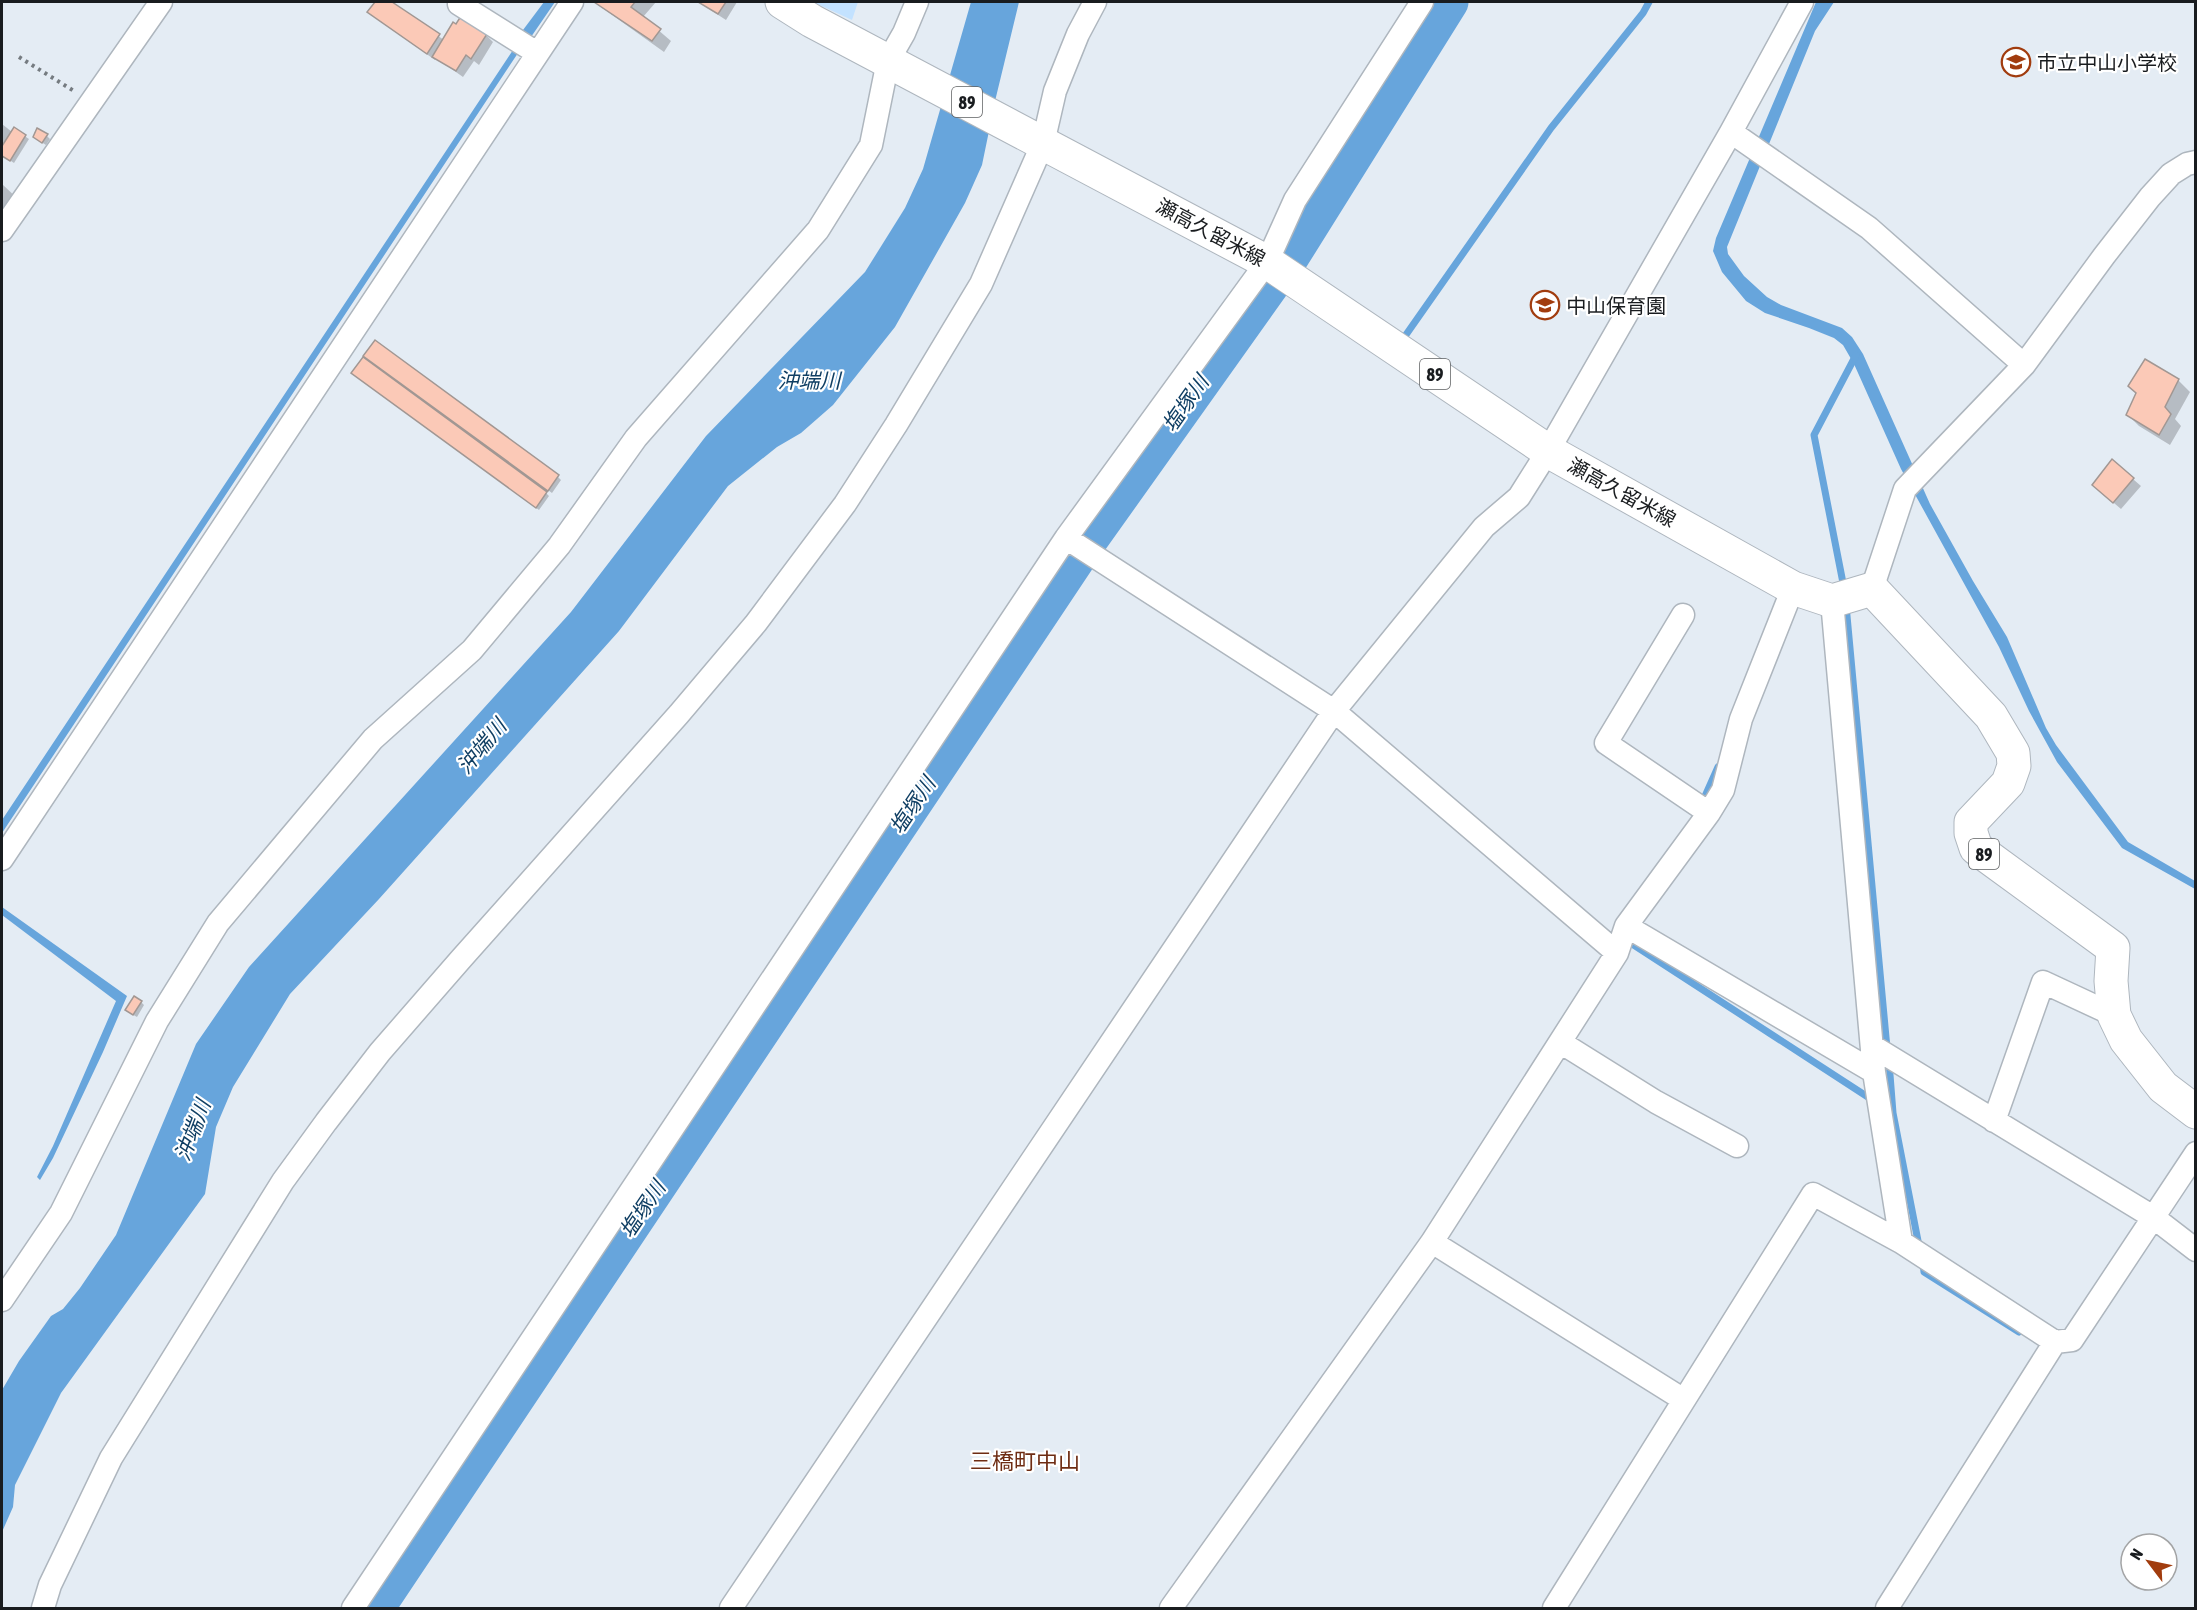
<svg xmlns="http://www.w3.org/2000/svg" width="2197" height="1610" font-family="'Asap Condensed','Noto Sans JP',sans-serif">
<rect width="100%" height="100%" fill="#e4ecf4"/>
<path fill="#c3e2ff" d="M813,2H858L852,20Z"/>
<path fill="#67a5dc" d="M544,2H555L531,37L523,30Z
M971,2H1019L996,97L982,165L965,203L895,327L833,405L801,433L777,447L728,486L619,631L379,899L290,994L233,1087L216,1127L205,1194L61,1393L15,1485L13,1507L2,1532V1390L19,1361L51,1316L63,1309L80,1288L116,1235L196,1044L249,967L571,612L706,436L865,272L905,208L923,169Z
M1816,2H1834L1815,31L1727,247L1728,254L1744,276L1767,297L1781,305L1842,328L1852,337L1863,354L1930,504L1973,581L2007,637L2046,728L2056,745L2128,842L2195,881V889L2122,848L2057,762L2029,711L1999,647L1901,469L1854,364L1843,345L1834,338L1809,328L1765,313L1746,301L1722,272L1713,251L1716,238Z
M513,50L518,53L2,833V820Z
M2,907L127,996L103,1052L53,1158L40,1180L37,1177L53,1146L116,1001L2,915Z"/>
<path fill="#0003" d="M377,2H389L444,40L486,35L493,42L479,65L474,61L463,77L436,58L435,60L377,19L369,12Z
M594,2H656L643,17L671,41L664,52Z
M698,2H737L726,20Z
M2,124L12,132L14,129L29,139L14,163L2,155Z
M47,136L50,139L46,145L38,140Z
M2,184L19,200L2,226Z
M375,342L558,477L561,480L552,493L369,359Z
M363,359L546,493L549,496L539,510L356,376Z
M2146,361L2178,380L2190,392L2175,419L2181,426L2170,445L2139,426L2127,414L2138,394Z
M2112,461L2141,486L2121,509L2101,492Z
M141,1002L144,1005L137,1017L130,1013Z"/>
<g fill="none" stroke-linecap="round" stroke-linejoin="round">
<path stroke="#67a5dc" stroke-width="7" d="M1405,341L1403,339L1551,128L1643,13L1649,2
M1844,588L1814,435L1856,355
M1846,605L1887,1048
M1702,803L1718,767
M1626,940L1874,1101
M1889,1062L1893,1113L1919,1246
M1923,1263L1924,1272L2019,1332"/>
<path stroke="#67a5dc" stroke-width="39" d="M375,1608L1089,539L1289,258L1449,2"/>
</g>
<path fill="#fbc9b7" stroke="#a19793" stroke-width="1.5" d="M375,2H392L440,34L427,54L367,12Z
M594,2H635L631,7L661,29L652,41Z
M698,2H726L718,14Z
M461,16L487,34L471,59L466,55L456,71L432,57L453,22L456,24Z
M14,127L26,135L10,161L2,156V146Z
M37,128L48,134L42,143L33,137Z
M375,340L559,475L548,491L363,356Z
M363,357L547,492L536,508L351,373Z
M2145,359L2179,379L2165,407L2171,414L2159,435L2126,415L2136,393L2128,386Z
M2112,459L2134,478L2113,503L2092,485Z
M134,996L142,1001L133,1015L125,1010Z"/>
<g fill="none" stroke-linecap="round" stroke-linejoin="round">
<g stroke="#aeb6be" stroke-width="25">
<path id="street" d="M459,4L537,53
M1731,132L1869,228L2024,365
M2,230L161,2
M1066,538L1267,262L1295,200L1422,2
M1872,589L1905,489L2024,365L2104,256L2150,197L2171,174L2187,164L2196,162
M1832,601L1874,1072L1901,1242
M1683,615L1606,743L1709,813
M2,859L572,2
M1626,926L1874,1072
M1560,1042L1656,1102L1737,1146
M1872,1046L2153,1217L2196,1250
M1994,1121L2043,982L2114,1015
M1432,1242L1684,1400
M2,1300L61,1213L157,1021L218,923L373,739L472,650L559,546L636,438L818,230L871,145L888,61L904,33L917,2
M43,1608L50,1585L111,1458L283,1181L326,1122L380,1052L461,959L679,714L756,623L845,504L896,425L981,284L1043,143L1055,91L1078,34L1095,2
M353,1608L1066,538L1334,711L1617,953
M731,1608L1334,711L1484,527L1519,497L1548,451L1731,132L1802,2
M1171,1608L1432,1242L1617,953L1626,926L1709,813L1723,790L1741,719L1793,588
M1554,1608L1813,1194L1901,1242L2055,1342L2072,1340L2196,1153
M1887,1608L2055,1342"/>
</g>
<g stroke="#aeb6be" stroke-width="35">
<path id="primary" d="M782,2L812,21L1267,262L1548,451L1793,588L1832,601L1872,589L1991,716L2013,753L2014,766L2008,783L1971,822V833L1976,848L2113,948L2111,981L2114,1015L2126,1040L2163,1087L2196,1112"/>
</g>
<path stroke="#757b80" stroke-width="4" stroke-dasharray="3 4.5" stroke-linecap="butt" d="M19,57L74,91"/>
<use href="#street" stroke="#fff" stroke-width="22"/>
<use href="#primary" stroke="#fff" stroke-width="33"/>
</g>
<defs>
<g id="school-ring" transform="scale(1.5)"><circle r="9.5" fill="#fff" stroke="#a13c0e" stroke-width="1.5"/><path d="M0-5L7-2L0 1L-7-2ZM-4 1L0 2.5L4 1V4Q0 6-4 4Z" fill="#a13c0e"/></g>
</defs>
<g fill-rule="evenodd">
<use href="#school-ring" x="2016" y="62"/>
<use href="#school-ring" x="1545" y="305"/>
</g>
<g text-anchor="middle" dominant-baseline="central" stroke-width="4.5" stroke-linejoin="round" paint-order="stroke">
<g fill="#fff" stroke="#5e6062" stroke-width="1.5">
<rect x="952" y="87" width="30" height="30" rx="4.5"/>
<rect x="1420" y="359" width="30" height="30" rx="4.5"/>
<rect x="1969" y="839" width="30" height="30" rx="4.5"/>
</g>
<g font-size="18" font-weight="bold" fill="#191c1f">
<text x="967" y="102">89</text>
<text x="1435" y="374">89</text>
<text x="1984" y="854">89</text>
</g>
<g font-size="20" fill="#191c1f" stroke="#fff" text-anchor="start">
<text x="2037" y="62">市立中山小学校</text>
<text x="1566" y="305">中山保育園</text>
</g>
<g font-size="20" fill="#191c1f" stroke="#fff">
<text transform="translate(1211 232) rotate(28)">瀬高久留米線</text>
<text transform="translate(1622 492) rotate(29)">瀬高久留米線</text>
</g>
<g font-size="21" font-style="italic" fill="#0f3e63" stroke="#fff">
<text x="809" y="380">沖端川</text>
<text transform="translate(1185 403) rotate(-55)">塩塚川</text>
<text transform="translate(481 746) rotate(-50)">沖端川</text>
<text transform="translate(912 805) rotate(-56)">塩塚川</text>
<text transform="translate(192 1130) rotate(-69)">沖端川</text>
<text transform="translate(642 1209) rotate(-56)">塩塚川</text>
</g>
<g font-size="22" fill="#6e2c13" stroke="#fff">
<text x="1025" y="1461">三橋町中山</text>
</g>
</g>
<rect width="2197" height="1610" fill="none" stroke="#191c1f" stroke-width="6"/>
<g transform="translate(2149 1562) rotate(302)"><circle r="28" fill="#ffffff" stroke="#a3a4a5" stroke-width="1.5"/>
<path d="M0-4.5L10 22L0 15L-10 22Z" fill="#a13c0e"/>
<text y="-9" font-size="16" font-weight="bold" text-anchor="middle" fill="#191c1f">N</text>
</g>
</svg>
